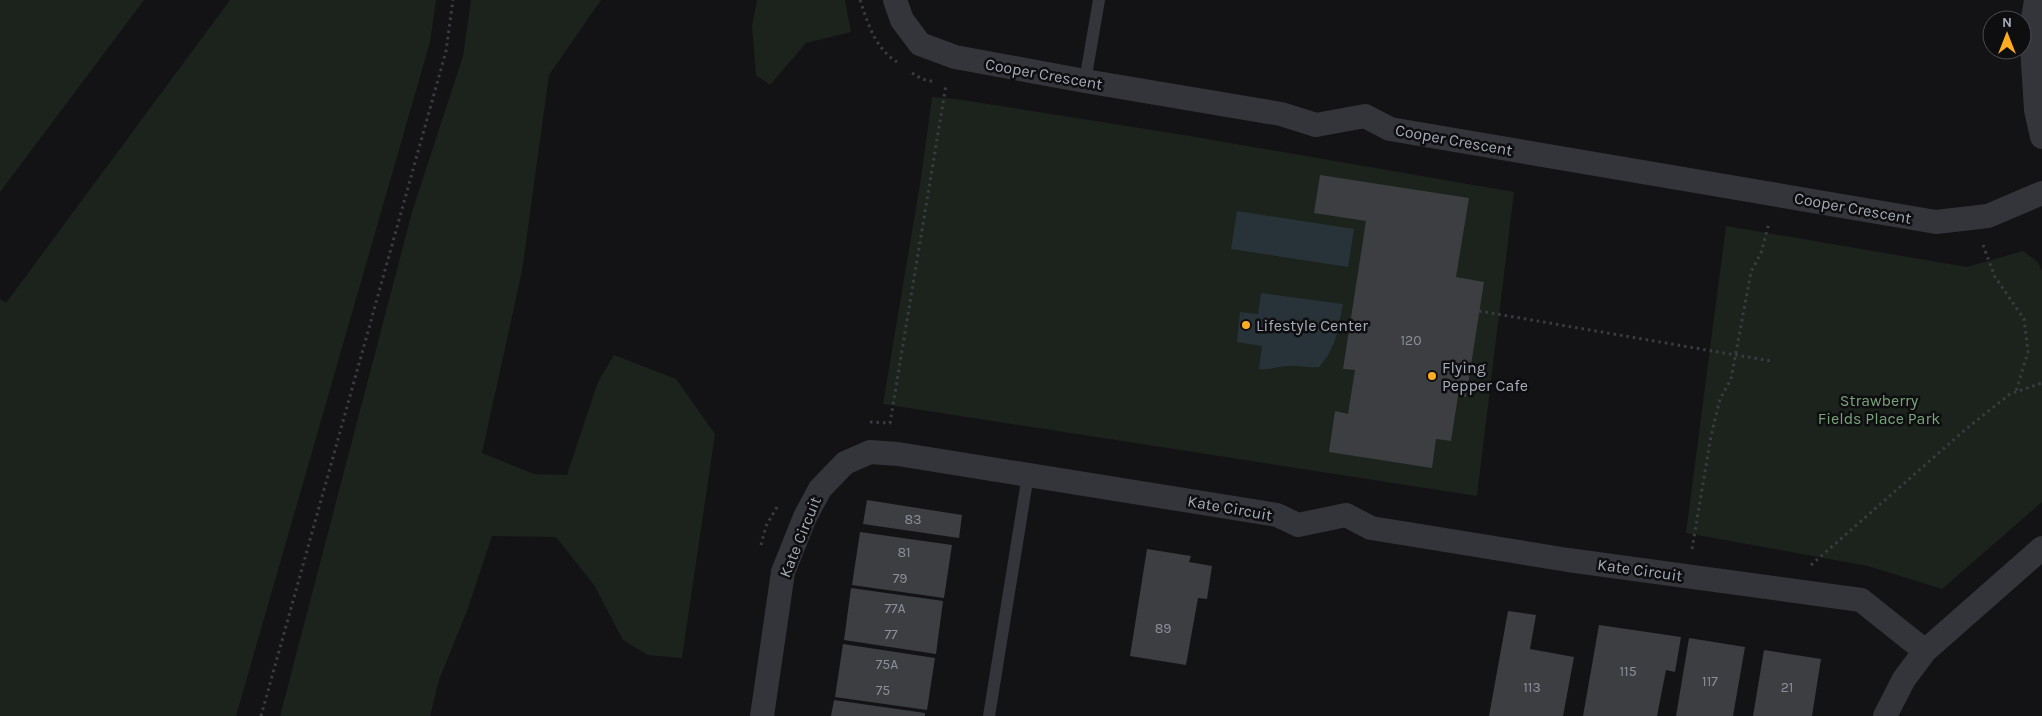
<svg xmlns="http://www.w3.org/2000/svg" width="2042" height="716" font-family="Karla,sans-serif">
<rect width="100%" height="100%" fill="#131315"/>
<path fill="#1b231c" d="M0,0H144L0,192Z
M230,0H436L430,42L236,716H0V299L6,303Z
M471,0H601L549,75L522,271L482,453L534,474L567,475L598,382L614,355L676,379L715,434L682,658L648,655L623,640L594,585L556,537L492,536L468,608L439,680L430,716H280L412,212L463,56Z
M757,0H845L851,32L806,43L770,85L756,75L752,26Z
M932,97L956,99L1190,136L1514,192L1477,496L883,404L921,178Z
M1726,226L1967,267L2023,251L2038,262L2042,271V502L1942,589L1868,566L1686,533Z"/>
<path fill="#283239" d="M1237,211L1354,229L1348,267L1231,249Z
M1261,293L1343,304C1338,329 1337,347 1319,367C1308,368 1297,365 1287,366C1277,367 1269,370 1259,369L1262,346L1237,342L1240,312L1258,314Z"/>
<path fill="#3d3e42" d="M1320,175L1469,198L1456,277L1484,282L1466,397L1458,396L1451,441L1436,439L1432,468L1329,452L1335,411L1348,414L1355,370L1343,369L1366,221L1314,213Z
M867,500L962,515L959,538L863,524Z
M860,532L952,545L944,598L852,585Z
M1147,549L1191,556L1189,562L1212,566L1207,599L1198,598L1186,665L1130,656Z
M851,588L943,601L936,654L844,640Z
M1508,611L1536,615L1530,649L1574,657L1563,716H1489Z
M1599,625L1681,637L1675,672L1666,670L1657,716H1583Z
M1689,638L1745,647L1733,716H1676Z
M843,644L935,658L927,710L835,697Z
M1764,650L1821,659L1812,716H1753Z
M834,700L925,713V716H831Z"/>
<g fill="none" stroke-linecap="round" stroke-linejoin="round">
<path stroke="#3a3c41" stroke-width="3" stroke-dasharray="2.5 4" stroke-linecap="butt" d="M860,0C868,24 875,48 897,62
M912,73L922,79L936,82
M1983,245L1995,277L2024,319L2028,352L2016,391
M1479,311L1771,361
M870,422L890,423L946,85L945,84
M761,545L766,526L777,507
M1692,549L1711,436L1720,399L1731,379L1751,272L1761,253L1769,223
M1811,565L1966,429L2010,394L2042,383
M261,716L446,51L453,0"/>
<path stroke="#34353a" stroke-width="12" d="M1085,81L1099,0
M989,716L1028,475"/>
<path stroke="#34353a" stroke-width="24" d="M895,0L902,20L920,44L955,57L1085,81L1281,114L1316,125L1365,116L1390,129L1936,222L1988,216L2042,193
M2036,0L2031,31L2036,110L2042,137
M762,716L783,572L805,517L820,489L845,463L870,452L898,454L1277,515L1298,525L1346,515L1371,528L1568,560L1861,600L1925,651
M1885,716L1904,679L1925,651L2042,548"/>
</g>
<g fill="#fead21" stroke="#0e0e10" stroke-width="2">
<circle cx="1246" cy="325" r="5"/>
<circle cx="1432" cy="376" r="5"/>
</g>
<g text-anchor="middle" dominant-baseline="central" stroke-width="5" stroke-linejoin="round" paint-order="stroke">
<g font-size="14" fill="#8a8f99">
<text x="1411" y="340">120</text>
<text x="913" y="519">83</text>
<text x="904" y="552">81</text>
<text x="900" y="578">79</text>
<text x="895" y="608">77A</text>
<text x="1163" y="628">89</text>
<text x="891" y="634">77</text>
<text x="887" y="664">75A</text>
<text x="1628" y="671">115</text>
<text x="1710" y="681">117</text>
<text x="1532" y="687">113</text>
<text x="1787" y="687">21</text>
<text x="883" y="690">75</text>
</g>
<g font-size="16" fill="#a4aab6" stroke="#0e0e10">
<text transform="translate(1044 74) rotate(10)">Cooper Crescent</text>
<text transform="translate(1454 140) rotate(10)">Cooper Crescent</text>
<text transform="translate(1853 208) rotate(10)">Cooper Crescent</text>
<text transform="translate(1230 508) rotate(10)">Kate Circuit</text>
<text transform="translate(800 537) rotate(-68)">Kate Circuit</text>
<text transform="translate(1640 570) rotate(8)">Kate Circuit</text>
</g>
<g font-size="16" fill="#a4aab6" stroke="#0e0e10" text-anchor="start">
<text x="1256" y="325">Lifestyle Center</text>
<text x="1442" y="367">Flying<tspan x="1442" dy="18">Pepper Cafe</tspan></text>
</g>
<g font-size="16" fill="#79a37a" stroke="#0e0e10">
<text x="1879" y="400">Strawberry<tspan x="1879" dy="18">Fields Place Park</tspan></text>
</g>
</g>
<g transform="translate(2007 35)"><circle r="24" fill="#0e0e10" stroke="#4a4c52"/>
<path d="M0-4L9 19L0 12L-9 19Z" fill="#fead21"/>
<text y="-8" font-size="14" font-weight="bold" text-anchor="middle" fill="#a4aab6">N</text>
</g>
</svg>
